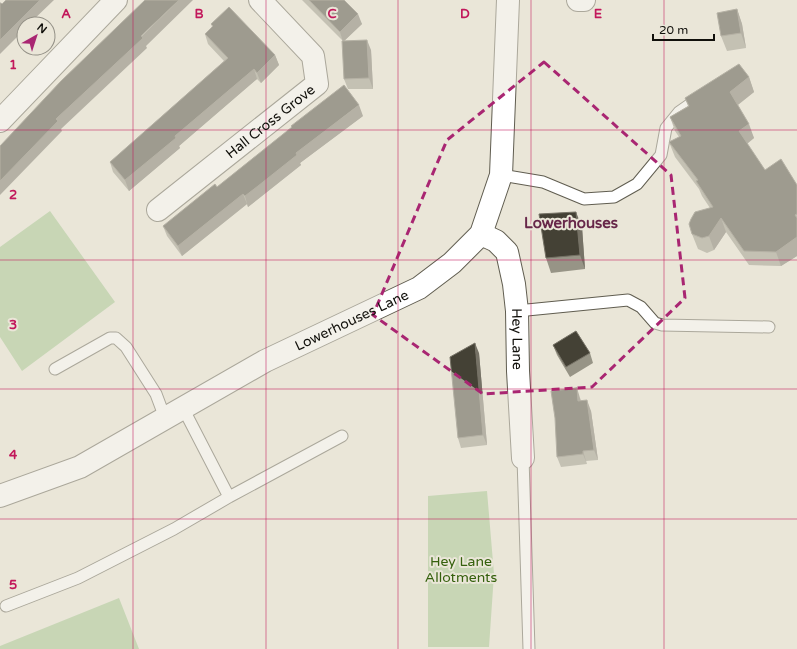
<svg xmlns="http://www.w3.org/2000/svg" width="797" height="649" font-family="'Varela Round',sans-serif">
<rect width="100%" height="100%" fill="#eae6d8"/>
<path fill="#9fc48a" d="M50,211L115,302L22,371L0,337V247Z
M487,491L494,574L489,647H428V496Z
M119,598L139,649H0V646Z"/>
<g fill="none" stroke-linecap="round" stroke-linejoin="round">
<g stroke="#605d50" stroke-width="13">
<path id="service" d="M501,175L543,182L584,199L614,197L637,184L661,155L666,128L679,112L699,98
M517,311L628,300L641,307L655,323L662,325L769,327
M55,369L110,338H116L126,347L156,394L165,418
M183,408L229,497L342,436
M523,458L529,649
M6,606L78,578L174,529L229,497"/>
</g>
<g stroke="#605d50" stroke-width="24">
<g id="minor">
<path d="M578,0H584"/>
<path d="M0,121L116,0"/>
<path id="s1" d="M158,210L317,84L313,56L260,0"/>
<path id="s2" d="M481,234L496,241L507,252L514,284L517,311L518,371L523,458"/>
<path id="s3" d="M0,496L80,467L265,361L419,288L452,263L481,234L501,175L508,0"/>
</g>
</g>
<use href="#service" stroke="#fff" stroke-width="11"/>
<use href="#minor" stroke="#fff" stroke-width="22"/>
</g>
<path fill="#979486" d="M302,0H344L362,24L344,41L371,50L373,89H348L344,79L343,41Z
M737,9L742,24L746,48L727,51L721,36Z
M211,24L275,55L279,65L261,83L257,79L179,146L180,148L129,191L113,172L110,162L224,61L208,44L205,34L212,27Z
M749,77L754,92L738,105L754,138L747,144L765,170L797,185V256L781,266L749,265L726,232L714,250L707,253L698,249L692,234L710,208L702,196L699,189L675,157L669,142L679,137L675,131L670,117L688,106L685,98Z
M363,116L300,163L301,165L262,196L248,207L247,204L182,256L167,236L163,226L217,187L292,127L291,126Z
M582,227L585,269L551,273L546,258Z
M553,345L590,353L593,363L570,377L557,355Z
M479,353L487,445L461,448L458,438Z
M580,398L581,401L591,411L598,460L586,461L587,464L561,467L557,457Z"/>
<path fill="#767266" d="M40,0H54L29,24H24V30L0,54V40Z
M179,0H193L146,46L147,48L61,129L62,131L0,195V181L56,119Z
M737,9L742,24L746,48L741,33Z
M358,14L362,24L343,42L340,32Z
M367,40L371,50L373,89L369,78Z
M275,55L279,65L261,83L257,73Z
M254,69L257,79L179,146L180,148L129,191L125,180L175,136Z
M749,77L754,92L735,107L730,92Z
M359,105L363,116L300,163L301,165L248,207L245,196L296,153Z
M749,124L754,138L744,146L739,131Z
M243,194L247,204L182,256L178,246Z
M576,212L582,227L585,269L580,255Z
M721,218L726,232L714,250L709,236Z
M797,237V256L781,266L776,252Z
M475,343L479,353L487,445L483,435Z
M577,388L580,398L582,411L578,401Z
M587,400L591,411L598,460L594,450Z
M583,451L586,461L587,464L583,454Z"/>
<path fill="#444135" stroke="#767266" d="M6,0H40L0,40V3H1L2,4Z
M145,0H179L141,36L143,38L56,119L58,121L0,181V146L61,81Z
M309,0H344L358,14L340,32Z
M229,7L275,55L257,73L254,69L175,136L176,138L125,180L110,162L228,58L205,34L213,26L211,24Z
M737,9L741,33L721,36L717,13Z
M367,40L369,78L344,79L342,41Z
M739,64L749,77L730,92L749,124L739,131L765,170L781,159L797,185V214L795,215L797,218V237L776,252L744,251L721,218L709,236L702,238L692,234L689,224L691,219L695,212L713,207L696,181L698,180L669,142L681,136L670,117L689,106L685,98Z
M344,85L359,105L296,153L297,155L258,186L245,196L243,194L178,246L163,226L215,184L217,187L292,127L291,126Z
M576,212L580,255L546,258L539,214Z
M576,331L590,353L566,367L553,345Z
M475,343L483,435L458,438L450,357Z
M577,388L578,401L587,400L594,450L583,451V454L557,457L555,418L551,391Z"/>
<path d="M0 0H797V649H0ZM544,62L671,175L685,298L592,387L483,394L373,315L447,140Z" fill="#eae6d8" fill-opacity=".55" fill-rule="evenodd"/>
<path fill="none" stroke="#a92672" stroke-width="3" stroke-dasharray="8 5" stroke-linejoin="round" d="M544,62L671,175L685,298L592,387L483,394L373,315L447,140Z"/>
<path fill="none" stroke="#c2185b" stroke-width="1" stroke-opacity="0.55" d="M133,0V649M266,0V649M398,0V649M531,0V649M664,0V649M0,130H797M0,260H797M0,389H797M0,519H797"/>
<g text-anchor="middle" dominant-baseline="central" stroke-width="4" stroke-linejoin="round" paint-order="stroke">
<g font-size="14" fill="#11100b" stroke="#eae6d8">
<text stroke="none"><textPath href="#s1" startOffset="143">Hall Cross Grove</textPath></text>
<text stroke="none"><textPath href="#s3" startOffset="394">Lowerhouses Lane</textPath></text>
<text stroke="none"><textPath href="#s2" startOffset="120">Hey Lane</textPath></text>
</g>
<g font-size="14" fill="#35610d" stroke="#eae6d8">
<text x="461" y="561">Hey Lane<tspan x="461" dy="16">Allotments</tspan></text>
</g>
<g font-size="15" font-weight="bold" fill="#672749" stroke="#eae6d8">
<text x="571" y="223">Lowerhouses</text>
</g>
</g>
<g font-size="13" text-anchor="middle" font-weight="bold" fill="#c2185b" stroke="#eae6d8" stroke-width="4" stroke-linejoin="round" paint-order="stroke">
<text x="66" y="18">A</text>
<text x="199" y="18">B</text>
<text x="332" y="18">C</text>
<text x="465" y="18">D</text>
<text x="598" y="18">E</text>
<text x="13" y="69">1</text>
<text x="13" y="199">2</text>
<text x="13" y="329">3</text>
<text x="13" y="459">4</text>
<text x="13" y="589">5</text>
</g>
<g transform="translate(36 36) rotate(39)"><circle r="19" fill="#eae6d8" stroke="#939086"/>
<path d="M0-3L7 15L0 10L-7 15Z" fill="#a92672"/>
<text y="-6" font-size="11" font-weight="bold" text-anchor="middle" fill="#11100b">N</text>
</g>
<path d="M653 34v6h61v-6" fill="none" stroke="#11100b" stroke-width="2"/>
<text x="659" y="34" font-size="12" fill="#11100b" stroke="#eae6d8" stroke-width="3" paint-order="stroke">20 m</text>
</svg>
